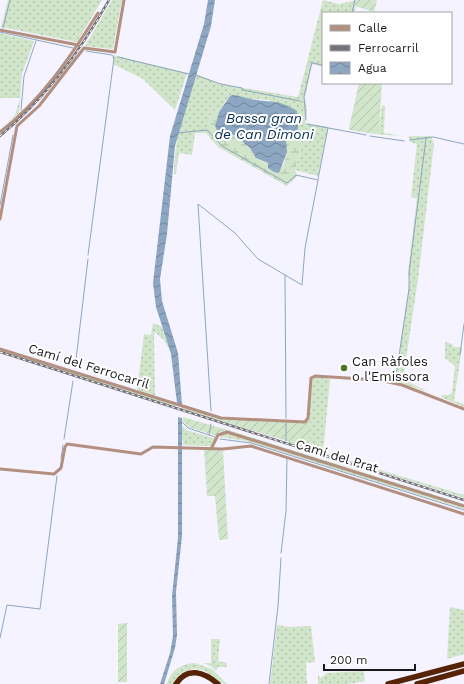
<svg xmlns="http://www.w3.org/2000/svg" width="464" height="684" font-family="'Work Sans',sans-serif">
<defs>
<pattern id="grass-dots" width="8" height="8" patternUnits="userSpaceOnUse"><rect width="8" height="8" fill="#d0e5c9"/><path d="M2 2h.1M6 6h.1" fill="none" stroke="#b2c4ac" stroke-width="1.8" stroke-linecap="round"/></pattern>
<pattern id="wetland-marsh" width="20" height="14" patternUnits="userSpaceOnUse"><rect width="20" height="14" fill="#d0e5c9"/><path d="M1 5h8M5 5V1M11 12h8M15 12V8" fill="none" stroke="#b2c4ac"/></pattern>
<pattern id="garden-furrows" width="10" height="10" patternUnits="userSpaceOnUse"><rect width="10" height="10" fill="#d0e5c9"/><path d="M-1 1l2-2M0 10L10 0M9 11l2-2" fill="none" stroke="#b2c4ac"/></pattern>
<pattern id="water-waves" width="16" height="10" patternUnits="userSpaceOnUse"><rect width="16" height="10" fill="#8da6c1"/><path d="M0 5q4-4 8 0t8 0" fill="none" stroke="#72869c"/></pattern>
</defs>
<rect width="100%" height="100%" fill="#f5f3ff"/>
<path fill="url(#grass-dots)" d="M8,0H102L77,42L1,27Z
M112,0H122L113,49L85,46Z
M323,0L339,4L357,0L354,13H323V67L312,64L305,98L307,110L305,123L328,127L318,176L295,170L302,142L295,137L298,128L269,100C252,100 243,96 227,99L219,112L212,110L206,133H195L192,155L179,153L176,174H174C174,146 184,99 197,74L219,84L298,97Z
M0,33L34,41L22,74L19,113L8,123L15,115L20,98H0Z
M113,55L187,73L175,110L143,79L113,64Z
M382,105L385,106L384,133L401,136L374,134L379,130Z
M409,136H431L434,144L418,279L403,379L428,392L395,381L410,279L408,272L417,198L411,197L417,144L410,142Z
M153,323L162,327L171,354L165,341L155,332L154,336L155,396L137,390L144,334L151,335Z
M445,342L452,344L454,347H462L454,401L464,404V407L441,397L442,395H450L452,392L455,366L445,358Z
M316,377L330,379L323,453L464,495V498L289,443V441L308,446L310,439L309,414L312,379Z
M181,425L187,430L216,439L211,446L183,445Z
M222,428L464,504V509L246,441L220,437Z
M450,607L464,610V654L447,659Z
M277,625L289,627L311,626L315,662L306,663L307,684H270Z
M211,639H220L218,661L227,663L226,667H218L216,671L211,666L203,663H211Z
M195,663L212,669L227,684C219,684 215,677 208,673C195,664 179,671 173,684H167C171,670 180,664 195,663Z
M364,671L365,681L348,684H318V675L321,678L327,673Z"/>
<path fill="url(#wetland-marsh)" d="M212,110L219,112L215,126L218,133L235,135L250,148L257,159L269,164L283,167L287,152L285,143L287,138L295,137L302,141L295,170L297,176L287,186L218,147L206,133Z"/>
<path fill="url(#garden-furrows)" d="M357,0H377L374,12L355,6Z
M359,83H382L379,130L374,134L350,130L349,128Z
M0,350L175,405L174,407L0,352Z
M182,407L222,419L305,423L310,420V439L308,446L300,445L181,409Z
M183,417L221,428V431L217,436L188,427L182,420Z
M204,449L223,451L228,539L219,540L215,496H207Z
M127,623V682H118V624Z"/>
<path fill="url(#water-waves)" d="M208,0H215L211,26L175,146L167,234L160,279L162,301L178,353L182,405L177,403L171,354L156,307L153,283L170,136L204,24Z
M232,95C239,95 245,98 251,99C270,103 278,99 297,111L298,128L295,137H288L286,140L287,152L279,173L274,172L268,168V163L256,158L250,148L235,135L218,133L215,126L219,112L230,96Z
M178,417L182,418V536L176,592L177,635L175,648L164,684H160L170,653L173,636L172,596L178,538Z"/>
<g fill="none" stroke-linecap="round" stroke-linejoin="round">
<path stroke="#8da6c1" stroke-width="1" d="M352,13L355,0
M3,28L10,0
M0,32L73,48
M86,51L112,55L114,58L88,255
M118,57L189,74
M312,63L323,65
M195,75L221,84L242,88L243,90L300,101
M304,96L312,62
M304,97L306,120
M21,110L24,76L36,41
M307,124L366,135
M177,133L207,130L222,146L287,183L296,175L318,180L305,248L302,285L258,259L235,233L198,204L211,411
M370,136L404,141
M410,140L433,137L464,144
M318,179L328,128
M0,205L13,135
M285,275L286,418
M460,355L464,324
M75,368L88,259
M396,376L409,289V273L426,138
M182,422L188,428L215,437
M286,424V441
M209,435L211,424
M64,439L73,381
M220,439L251,443L464,510
M61,459L63,445
M281,553L286,511L287,459
M0,638L7,605L40,609L57,476
M269,684L278,606L281,558"/>
<path stroke="#b38f80" stroke-width="3" d="M0,30L78,45
M0,132C41,101 71,56 98,13
M0,219L17,126L39,106L84,48L115,52L124,0
M0,349L221,418L305,422L308,418L311,378L315,376L379,380L402,385L464,409
M212,447L218,435L227,432L464,506
M0,469L54,474L61,468L65,447L67,444L141,454L153,447L223,449L251,446L464,514"/>
<path stroke="#572307" stroke-width="5.5" d="M176,684C187,666 204,672 218,684
M388,684L464,664
M417,684L464,671"/>
<g stroke="#737179" stroke-width="2.5">
<path id="rail" d="M0,136C46,98 80,52 109,0
M0,352L464,500"/>
</g>
<use href="#rail" stroke="#fff" stroke-width="1" stroke-dasharray="3" stroke-linecap="butt"/>
</g>
<circle fill="#547227" stroke="#fff" stroke-width="1.5" cx="344" cy="368" r="4"/>
<g text-anchor="middle" dominant-baseline="central" stroke-width="4" stroke-linejoin="round" paint-order="stroke">
<g font-size="13" fill="#1a191e" stroke="#fff" text-anchor="start">
<text x="352" y="361">Can Ràfoles<tspan x="352" dy="15">o l'Emissora</tspan></text>
</g>
<g font-size="13" fill="#1a191e" stroke="#fff">
<text transform="translate(89 366) rotate(17)">Camí del Ferrocarril</text>
<text transform="translate(337 456) rotate(17)">Camí del Prat</text>
</g>
<g font-size="14" font-style="italic" fill="#042b50" stroke="#fff">
<text x="264" y="118">Bassa gran<tspan x="264" dy="16">de Can Dimoni</tspan></text>
</g>
</g>
<rect x="322" y="12" width="130" height="72" fill="#ffffff" stroke="#a3a3a5"/>
<rect x="330" y="25" width="20" height="6" fill="#b38f80" stroke="#a3a3a5"/>
<text x="358" y="32" font-size="12" fill="#1a191e">Calle</text>
<rect x="330" y="45" width="20" height="6" fill="#737179" stroke="#a3a3a5"/>
<text x="358" y="52" font-size="12" fill="#1a191e">Ferrocarril</text>
<rect x="330" y="62" width="20" height="12" fill="url(#water-waves)" stroke="#a3a3a5"/>
<text x="358" y="72" font-size="12" fill="#1a191e">Agua</text>
<path d="M324 664v6h91v-6" fill="none" stroke="#1a191e" stroke-width="2"/>
<text x="330" y="664" font-size="12" fill="#1a191e" stroke="#ffffff" stroke-width="3" paint-order="stroke">200 m</text>
</svg>
